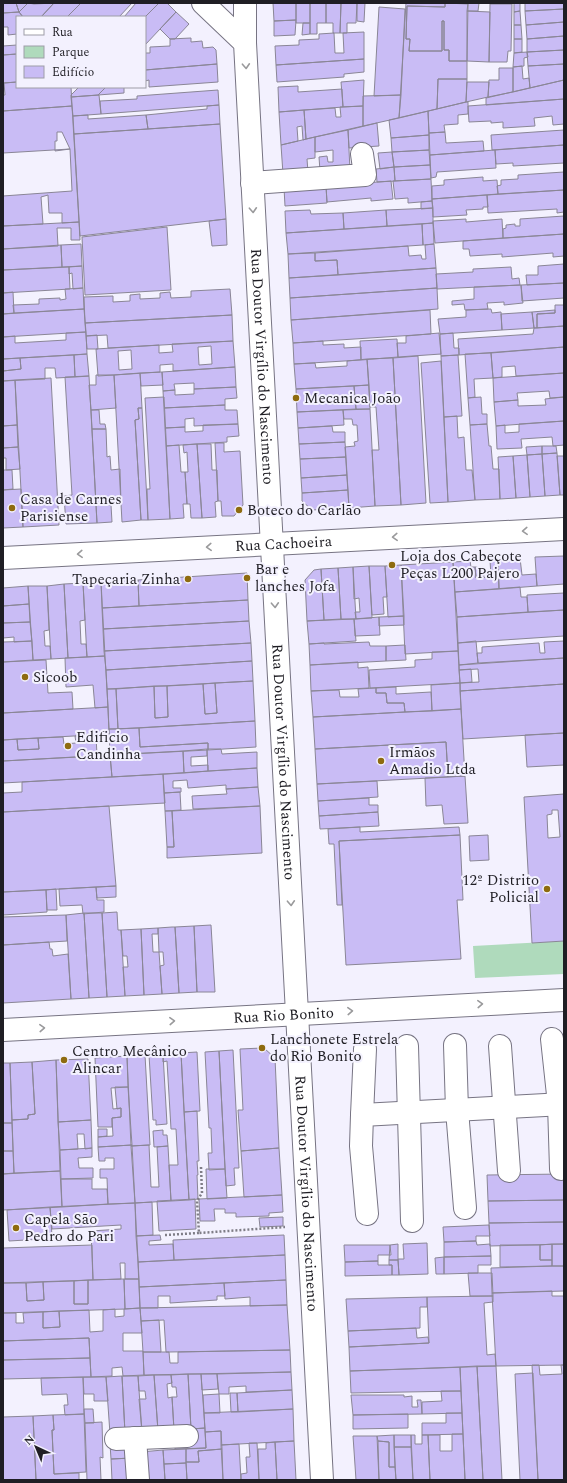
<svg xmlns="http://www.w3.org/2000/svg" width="567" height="1483" font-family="Spectral,serif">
<rect width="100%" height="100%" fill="#f3f1fe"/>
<path fill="#afdabc" d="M564,941V974L475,978L473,946Z"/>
<path fill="#c9bcf5" stroke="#8a8696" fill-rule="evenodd" d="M3,3H16L19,12L3,13Z
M16,3H28L19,12Z
M28,3L34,4L54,3L41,17H23L19,12Z
M54,3H81L67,17H41Z
M81,3H132L119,17H67Z
M136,3H159L145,17H124Z
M159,3H167L176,12L145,45V17Z
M273,3H296V20L274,21Z
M296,3H310V23H296Z
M310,3H326V23H317V34H310Z
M326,3H341L340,33H333V23H326Z
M341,3H357L356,23H347V33H340Z
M357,3H365L364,22L357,21Z
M406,3H448H445V7L407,6L406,39H410L409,51H442V21H444V50H449V61H467V79H438L437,109L399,118Z
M445,3L468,4L467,61H449V50H444V21H442V51H409L410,39H406L407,6L445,7Z
M468,3H479L478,11H467Z
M514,3H520V11L514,12Z
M525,3H564V9L525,11Z
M490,4H512L511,51H508L507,62H489Z
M379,7L405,9L401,95L374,96Z
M564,9V22L526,25L525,11Z
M467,11L490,12L489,62L467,61Z
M520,11L521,25H514V12Z
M19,12L23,17H17V34L8,35V27H3V13Z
M176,12L189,24L175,39H170L160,29Z
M296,20L295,35L274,36V21Z
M564,22V36L527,39L526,25Z
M303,23H310V34L302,35Z
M514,25H521L522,39H514Z
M364,32V59L276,65L275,46L299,45V40L319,39V34L334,33L335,53H344L343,33Z
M564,36V50L527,52V39Z
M191,38V42L202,41L203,48L213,47L216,50L217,64L145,70V53H150V47L170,46V39Z
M514,39H522V52L514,53Z
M17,45V54L3,55V46Z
M564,50V64L528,66L527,52Z
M527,52L528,57L524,58V66L513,67L514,53Z
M17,54V82L3,83V55Z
M364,59V72L344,74V77L277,82L276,65Z
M217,64L218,82L149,87V80L145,81V70Z
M564,64V80L530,88L528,66Z
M522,66L523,79L529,78L530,88L513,92V67Z
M499,68H513V92L488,97L489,80H499Z
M438,79H467L466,102L437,109Z
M364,80L363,106L343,107L341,82Z
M564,80V99L486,105V98Z
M17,82V87H71L72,106L3,111V95H5L4,83Z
M467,82H489L488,97L466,102Z
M298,86V92L342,89L343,107L279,112L278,87Z
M79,87H106L98,95L71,97V95Z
M106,87H124V93L98,95Z
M218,90L219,105L101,114L100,101L137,99V96Z
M99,95L101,114L73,116L71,97Z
M401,95L399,118L363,126V96Z
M564,99V124L553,125L552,116L534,118L535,126L503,128V122L491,123V121L469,122L468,106Z
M466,102H468V114L458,115V124L444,125L445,132L429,133L428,111Z
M219,105L220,124L148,129L146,115L207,109V106Z
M72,106L79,222L62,223V213H49L48,195L41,197L43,224L3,226V111ZM57,132H62L70,149L55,151V141H57Z
M363,106V126L306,139L304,110L335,108L336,117H341L340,107Z
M304,110L306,139L303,140L302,126L297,127L298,141L281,145L279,112Z
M428,111L429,135L391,138L389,120Z
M88,115V119L146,115L148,129L74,134L73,116Z
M377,123L379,146L349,148L348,130Z
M220,124L226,219L80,236L74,134Z
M348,130L350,170L320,171L319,157L327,156L328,162H333V150L315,152V137Z
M564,130V145L492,150L491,135Z
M445,132L446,143L483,141L484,151L430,155L429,133Z
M429,135V150L392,152L391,138Z
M315,137V158L307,159L308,172L283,174L281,145Z
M564,145V163L513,166V163L496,164L495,150Z
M70,149L72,191L3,196V153Z
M429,150L430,165L394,167L392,152Z
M495,150L496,168L437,172L436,177L431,178L430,155Z
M392,152L394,167L380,169L378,153Z
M430,165L431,179L395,181L394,167Z
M394,167L395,181L377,182L376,169Z
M564,172V190L498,194L497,186L501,185V180L518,179V175Z
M483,177V181L497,180L498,194L432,199V186L444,185V180Z
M431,179L432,201L408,203V198L395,199L393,181Z
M391,181L393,199L371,201V198L327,202L326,186Z
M326,186L327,203L285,206L284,188Z
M564,190V212L557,213V209L488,213L487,195Z
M487,195L488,207H483V209L466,210L467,215L433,217L432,199Z
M432,201L433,208L421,209V202Z
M433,208V223L387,226L386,210Z
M310,210L311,214L343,213L344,229L286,233L285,211Z
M386,210L387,226L344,229L343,213Z
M564,216V234L503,238V229L506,228V225L515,224V226H520V219Z
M226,219L227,245L212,246L209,221Z
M466,219V222L502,219L503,238L435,243L433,221Z
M79,222L80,240H71V228H57L58,246L3,249V226Z
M433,223L434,244L423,245L422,224Z
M422,224L423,245L288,254L286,233Z
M167,227L171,290L85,295L82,237Z
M564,234V256L553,257V253L502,257V254L470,256L469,249H463V241Z
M81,244L82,266L62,267L61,245Z
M434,244L436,268L338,275L337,260L315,261V253L408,246L409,256L421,255L422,259H426L425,245Z
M61,245L62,267L3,270V249Z
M315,253V261L337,260L338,275L289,278L288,254Z
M564,264V283L527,285L526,275H538V266Z
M82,266L83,288L73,289L72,273L69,274V267Z
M69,267L70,289L3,293V270Z
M511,267L512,279L519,278L520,285L437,289L436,274L473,272V269Z
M436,268L437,288L290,298L289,278Z
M564,283V298L522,301L521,285Z
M521,285L523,303L504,305V302L487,303L488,309L466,310H465L464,304L452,305V301L474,299V287Z
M83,288L84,309L14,313L13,305L39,304V299L60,298V300L66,299L65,289Z
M437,288L438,309L291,320L290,298Z
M230,289L232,315L85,323L84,297L113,296V302L130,301V295L140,294V299L160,298V293L170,292L171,298L191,297V291Z
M13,292L14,313L3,314V293Z
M555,305H564V326L537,328V314L555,313Z
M84,309L86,332L3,337V314Z
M491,309L492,313L501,312L502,330L440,334L438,319L466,317V310Z
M430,310L431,334L293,343L291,320Z
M555,310V313L537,314V328H534L532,312Z
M532,312L534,328L502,330L501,314Z
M232,315L233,341L108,348L107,335L86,336L85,323Z
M564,326V347L459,355L458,339L533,334L534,328Z
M86,332L87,354L3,359V337L15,336V343L66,340V333Z
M439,333L441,354L398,357L397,343H406V336Z
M453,333L454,348H459V355L441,356L440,334Z
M97,335L98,349H87L86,336Z
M397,339L398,357L361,360L360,341Z
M233,341L235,367L173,371V364L160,365V372L98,376L96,349L159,345V353L173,352L172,344ZM211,346L212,364L199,365L198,347ZM131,350L132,369L119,370L118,351Z
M323,341V345L344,344V348L361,347V360L294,364L293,343Z
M564,347V373L516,376L515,366L502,367V377L493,378L491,353Z
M491,353L493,378L474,379L475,397L468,398L465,354Z
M87,354L89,376L75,377L74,355Z
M74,355L75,377L56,378L55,368H45V379L3,381V371L21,369L20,358Z
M458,355L462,416L444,417L441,356Z
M418,356L426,503L401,505L393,358Z
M20,358L21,369L3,371V359Z
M393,358L401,505L375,506L372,450H379L376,407H370L367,359Z
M367,359L369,385L296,389L294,364L315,363L316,368L347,366V361Z
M441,361L448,502L430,503L421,363Z
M235,367L236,387L194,389V383L174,384L175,390L163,391L162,372Z
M162,372L163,385L141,386L140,373Z
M140,373L142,408H138L139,419L135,420L141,520L122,522L114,375Z
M564,373V397L550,398L549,391L517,393L518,400L494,402L493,378Z
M96,375H114L116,408L91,410L89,385H96Z
M89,376L97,523L66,524L64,496L72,495L65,377Z
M51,378L59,525L23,527L15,380Z
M15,380L17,425L3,426V381Z
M369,385L370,409H356L354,386Z
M354,386L356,409L297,412L296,389Z
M236,387L237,398L225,399V405L164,408L163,391L175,390V395L194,394V389Z
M164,397L170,519L148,520L147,489H150L145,398Z
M481,397L482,414H487V424L470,425L468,398Z
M564,397V421L496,426L494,402L518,400V406L546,405L545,399Z
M225,405V410H237L238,424L194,426V418L185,419V427L165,428L164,408Z
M138,408H142L148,520H141L135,420L139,419Z
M370,409L375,506L349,508L345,447L355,446L354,442L358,441L357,425H353L352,419H344L343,410Z
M91,410H99L100,424H105L106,429H92Z
M343,410L344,425L298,428L297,412Z
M457,416L458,438L464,437L466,470H472L475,500L448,502L444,417Z
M564,421V445L553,446L552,437L521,439L522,448L497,449L496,426L505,425V433L519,432V424Z
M238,424L239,436L227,437V442L166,446L165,428L185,427V432L203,431V425Z
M487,424L489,446H491L493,469H499L500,499L475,500L470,425Z
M17,425L18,447L3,448V426Z
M332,426L333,432H345V442L299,444L298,428Z
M92,429H106L107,457L110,456L111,470L120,469L121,504L96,505Z
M345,442L346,457L300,459L299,444Z
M215,443H224V452L240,451L243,505L234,516H222L221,501H218Z
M197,444L202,518H191L190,504H187L185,472H188L187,452L184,453L183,445Z
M197,444H211L212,470H217L218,501L215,502L216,517L202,518Z
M179,445L181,472H185L187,504H183L184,518L170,519L166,446Z
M542,446V454L527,455L526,447Z
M542,446H556L557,453L542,454Z
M18,447L20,469L6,470V458H3V448Z
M557,453L560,495L545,496L542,454Z
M542,454L545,496L530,497L527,455Z
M527,455L530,497L516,498L513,456Z
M513,456L516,498L500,499L498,457Z
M557,456H564V495H560Z
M346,457L347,475L301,478L300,459Z
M3,470H12L13,489L3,490Z
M347,475L348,490L302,493L301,478Z
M21,489L23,527L3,528V490Z
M348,490L349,508L312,510L302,501V493Z
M96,505H111L112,522L97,523Z
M564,556V584L537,586L535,557Z
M520,558L522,575L536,574L537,586L499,589L498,559Z
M498,559L499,589L455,592L453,562L470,561L471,567H475L476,578L491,577L490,560Z
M453,562L458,651L405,654L401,565Z
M401,565L404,616L388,617L385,566Z
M369,566L372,618L356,619L355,612H360L359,598L354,599L353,567Z
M369,566H385L387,597H383L384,614L372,615Z
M353,567L356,619H341L338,568Z
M475,567H483L484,578H476Z
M338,568L341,619L324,620L321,569Z
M321,569L324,620L307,621L305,580L314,570Z
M247,573L248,600L139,606L138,580Z
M138,580L139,606L102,608L101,582Z
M101,582L105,656L87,657L83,583Z
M83,583L85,620L80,621L81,644H86L87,657L68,658L64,584Z
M64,584L68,658L51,659L47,586Z
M28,586H47L49,630L44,631L45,646H50L51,659L33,660Z
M28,586L29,604L3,606V588Z
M520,587L521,597H527L528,612L457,617L455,592Z
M564,593V610L528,612L527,595Z
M248,600L249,621L103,629L102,608Z
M29,604L30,622L3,623V606Z
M564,610V636L458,643L457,617Z
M404,616V625L379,626V617Z
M379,617L380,635L355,636L354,619Z
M354,619L356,641L309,644L307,621Z
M249,621L251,643L104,651L103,629Z
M30,622L32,641L14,642V637L3,638V623Z
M32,641L33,660L3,662V642Z
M476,641L478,663L459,665L458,643Z
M564,641V658L478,663L477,653H482V647L539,643L540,653H545L544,642Z
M369,642L370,646H386V661L310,665L309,644L324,643V644Z
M251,643L252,661L106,670L104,651Z
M405,645L406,660L386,661V646Z
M458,651L460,683L370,688L369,670L415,667V660L432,659V652Z
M105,656L108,707L95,708L93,685L66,687L65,658Z
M564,658V684L460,691V683L479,682L478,669L459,670V665Z
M46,660L48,693L72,692L73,709L3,713V662Z
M252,661L253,681L107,689L106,670Z
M358,662V668L368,667L369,688L311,691L310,665Z
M471,669L472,682L460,683L459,670Z
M253,681L255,721L118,729L116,689L154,686L155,718L168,717L167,686L203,684L205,714L217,713L215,683Z
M215,683L217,713L205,714L203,684Z
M460,683L461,709L432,711L431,685Z
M564,684V733L463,739L460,691Z
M154,686H167L168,717L155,718Z
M396,687V694L431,692L432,711L405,712L404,703H387L386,693H376V688Z
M376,688V693H386L387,703H404L405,712L313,717L311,691L339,690L340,697H359L358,689Z
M107,689H116L118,729H109Z
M108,707L109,734L3,740V713Z
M461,709L465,776L448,777L446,742L315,749L313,717Z
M255,721L256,747L208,750V743L140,747L139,728Z
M139,728L140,747L208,743V750L110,755L109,729Z
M564,733V765L527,767L525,735Z
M96,735L97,756L3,761V740L17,739L18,750L39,749L38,738L63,737L64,744L76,743L75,736Z
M38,738L39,749L18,750L17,739Z
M446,742L448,777L317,784L315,749Z
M207,749V756L191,757V766L208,765V771L184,773L183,751Z
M207,749H221L222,754L257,752V768L208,771Z
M183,751L184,773L112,777L110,755Z
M110,755L112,777L3,783V761Z
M257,768L258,787L226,789V785L188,788L187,780L173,781V788H181V792L164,793L163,774Z
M163,774L165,803L3,812V793L22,792V782Z
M465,776L468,823L444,824L442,805L426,806L425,778Z
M377,781L378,797L318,801L317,784Z
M258,787L260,806L193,809L192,796L227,794L226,789Z
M180,792L181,810L165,811L164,793Z
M564,794V941L532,943L524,797ZM552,810H558L560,837L548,838L547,815L552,814Z
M369,798V805H378V812L319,816L318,801Z
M109,806L116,886L3,892V812Z
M260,806L262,853L167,858V847H174L172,811Z
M165,811H172L174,847H167Z
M378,812L379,826L320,829L319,816Z
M360,827V832L459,827L460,835L339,841L342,905H337L334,844H329L328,829Z
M460,835L463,900H457L461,959L346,965L339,841Z
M488,835L489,860L470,861L469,836Z
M116,886V897L97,898L96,887Z
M96,887L97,900H104V912L83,914L82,905L60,906L59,889Z
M56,889L57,910H47L46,890Z
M46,890L47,912L3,915V892Z
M117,912L118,930H121L125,996L107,997L102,913Z
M84,913H102L107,997L89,998Z
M84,913L89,998L71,999L66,915Z
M66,915L67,941L3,945V917Z
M211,925L215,992H197L194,926Z
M194,926L197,992L179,993L175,927Z
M172,927H175L179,993L162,994L160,966L164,965L163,952H159L158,928Z
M158,928V934H152L153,952H159L162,994L144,995L141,929Z
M141,929L144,995L125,996L123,967H128L127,956H123L121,930Z
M49,942L50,949H52L53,956L68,954L71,999L3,1003V945Z
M262,1048H264L275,1058L279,1148L241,1151L238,1110H243L240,1049Z
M233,1050L239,1168H234L235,1185L226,1186L219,1051Z
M219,1051L225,1169L209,1170L208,1153H212L211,1128H209L205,1052Z
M197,1052L200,1111L184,1112L181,1053Z
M181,1053L189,1200L171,1201L169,1165H178L176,1129H171L167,1061L163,1062V1054Z
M163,1054L167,1124L156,1125V1120H153L149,1055Z
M145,1055L150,1145L131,1146L127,1056Z
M127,1056L128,1087L111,1088L113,1109L121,1108V1117L112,1118V1127H98L95,1058Z
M88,1059L91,1120L58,1122L56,1060Z
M56,1060L60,1171L14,1173L12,1120L28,1119V1115L35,1114L32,1062Z
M32,1062L35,1114L28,1115V1119L12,1120L10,1063Z
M3,1063H10L12,1123H3Z
M115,1087H128L132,1145L98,1147V1137L113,1136L112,1118L121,1117V1108L117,1109Z
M197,1111L199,1161H197L198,1175H197L198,1199L189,1200L184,1112Z
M91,1120L92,1148L85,1149L84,1134H77L78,1149L60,1150L58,1122Z
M3,1123H12L13,1151H3Z
M98,1129H107V1136L98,1137Z
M163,1130V1135H167L168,1146L154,1147L153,1131Z
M132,1145L135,1203L108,1204L107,1178H100V1169H114V1158H105V1161H99L98,1147Z
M149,1145L151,1187H159L157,1147L168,1146L171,1201L135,1203L131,1146Z
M92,1148V1157L78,1158L79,1168H93V1178L61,1179L60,1150Z
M279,1148L282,1195L244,1197L241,1151Z
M3,1151H13L14,1173L3,1174Z
M206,1169H225L227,1198L207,1199Z
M60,1171L62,1207L3,1210V1174Z
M564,1174V1200L488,1201L487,1175Z
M61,1179H92V1189H107L108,1204L62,1207Z
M282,1195L283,1212L269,1213V1216L236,1217V1213H225V1209H214L215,1221H200L199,1199Z
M195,1199L196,1229L159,1231L157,1201Z
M564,1200V1222L489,1223L488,1201Z
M152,1202L153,1235L136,1236L135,1203Z
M135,1203L139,1279H125V1263H120L121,1279L93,1280L91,1231L121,1229V1225L52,1229L50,1207Z
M50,1207L52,1236H43V1239L9,1241L7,1210Z
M283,1217V1226L260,1227L259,1218Z
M564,1222V1244L490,1246L489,1223Z
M489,1225L490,1236H476V1241L444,1242L443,1227Z
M160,1235L161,1240L149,1241V1245L173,1244L174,1260L138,1262L136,1236Z
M284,1235L285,1255L174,1260L173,1240Z
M476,1241L477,1245L490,1244L491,1256L444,1257V1242Z
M427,1243L428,1274L399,1275L398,1259H404L403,1244Z
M398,1244V1260H389L390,1245Z
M552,1244H564V1266H552Z
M552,1244V1260H540V1245Z
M92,1245L93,1280L3,1283V1248Z
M344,1245H390L391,1255H378V1261L345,1262Z
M500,1245H540V1260H552V1266L500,1267Z
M285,1255L286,1280L139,1287L138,1262Z
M491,1256V1265H478V1273L444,1274V1257Z
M444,1257V1274H436L435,1258Z
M389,1260H398L399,1275H392V1265H389Z
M378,1261V1265H392V1275L345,1276V1262Z
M552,1266H564V1291L492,1293L491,1268Z
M468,1273H492L493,1296H470Z
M124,1279H139L140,1308L125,1309Z
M124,1279L125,1309L3,1313V1283H26L27,1301L44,1300L43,1282L74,1281V1304H88V1280Z
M88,1280V1304H74V1281Z
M286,1280L287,1305L250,1306V1297L225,1299L224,1283Z
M43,1282L44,1300L27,1301L26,1283Z
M224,1283L225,1296H217V1300L170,1303V1296H158V1308H140L139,1287Z
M552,1291V1296H564V1365L496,1366L492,1293Z
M493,1296V1302L484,1303L487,1355L495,1354L496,1366L350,1371L349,1347L429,1343L427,1297Z
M427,1297V1307H420V1328L348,1331L346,1299Z
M287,1305L290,1350L169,1352H166L164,1320L141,1321L140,1308Z
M140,1308L142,1333H123V1351H143L144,1375L123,1376L122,1367L112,1368V1376L91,1377L89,1338L3,1341V1313H16V1323H24L23,1313L43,1312V1328L60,1327L59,1311L89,1310L90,1332L103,1331V1310L115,1309V1317L124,1316V1309Z
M59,1311L60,1327L43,1328V1312Z
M159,1320L161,1352H143L141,1321Z
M416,1328L417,1338L428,1337L429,1343L349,1347L348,1331Z
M89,1338L90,1358L3,1360V1341Z
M290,1350L291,1372L144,1375L143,1352H169L170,1363H178V1352Z
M90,1358L91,1377L3,1379V1360Z
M532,1365H539L540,1375L562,1374L561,1365H564V1480H538Z
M477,1366H496L502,1480H483Z
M477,1366L483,1480H465L460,1367Z
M460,1367L461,1391L351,1393L350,1371Z
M291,1372L292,1390L246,1392V1386L229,1387V1394H219L217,1374Z
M533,1373L538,1480H520L515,1374Z
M188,1374H201L205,1428L191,1429Z
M188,1374L191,1429L174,1430L172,1397H177L176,1387H172L171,1375Z
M201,1374H217L218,1389L202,1390Z
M154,1375H171L172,1383L167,1384L168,1398L172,1397L174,1430L158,1431Z
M154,1375L158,1431L142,1432L139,1399H146L145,1391H139L138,1376Z
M122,1376H138L142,1432L125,1433Z
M122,1376L125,1433L110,1434L106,1377Z
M83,1377L84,1414L65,1415L64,1405H68L67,1394L42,1395L41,1378Z
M83,1377H106L108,1401H94V1394H84Z
M292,1390L293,1409L238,1412L237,1393Z
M441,1391H461L462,1413L422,1414V1402L442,1401Z
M230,1393H237L238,1412H231Z
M219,1394L220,1413H204L203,1395Z
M351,1395H404V1397L412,1396V1407H418L417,1400H421L422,1414L353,1415Z
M84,1409H93L94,1423H85Z
M293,1409L294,1441L221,1445V1431L205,1432L204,1413Z
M446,1413H462L463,1434L422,1435V1423H446Z
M84,1414L86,1472L54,1474L52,1430H54L53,1415Z
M408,1414V1428L353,1429V1415Z
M53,1415L54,1430H52L54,1474L79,1473V1480H36L33,1416Z
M33,1416L36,1480H3V1417Z
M102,1422L103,1458L100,1457L101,1480H87L85,1423Z
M205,1428L206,1448L175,1449V1442L191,1429Z
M221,1431L222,1449L198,1451L199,1462H186V1449L206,1448L205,1432Z
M452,1434H463L465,1480H430L428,1435H440V1451H452Z
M394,1435H411V1447H394Z
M394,1435L395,1467H389V1442L378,1441L377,1436Z
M411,1435H415V1444H422V1435H428L430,1480H413Z
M353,1436H377L379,1480H356Z
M294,1441L296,1480H277L275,1442Z
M378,1441L389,1442V1467H395L396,1480H379Z
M275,1442L277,1480H259L258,1449H266V1443Z
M249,1443H257L259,1480H241V1474L247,1473L246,1457H250Z
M110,1444L132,1451V1458L111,1459Z
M239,1444L241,1480H223L221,1445Z
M394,1447H411L413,1480H396Z
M186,1449V1463L164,1464L163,1450Z
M222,1449L223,1480H187L186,1462H199L198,1451Z
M163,1450L165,1480H143L141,1452Z
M132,1458L134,1480H112L111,1459Z
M186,1463L187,1480H165L164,1464Z"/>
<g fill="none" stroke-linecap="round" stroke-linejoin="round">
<g stroke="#777483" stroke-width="24">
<g id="minor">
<path id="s1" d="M203,3L245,43L322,1480"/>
<path d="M245,3V43"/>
<path d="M252,183L365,175L362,154"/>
<path id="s2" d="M3,558L564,529"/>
<path id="s3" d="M3,1030L564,1000"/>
<path d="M552,1039L559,1104L561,1169"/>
<path d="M455,1045L457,1110L465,1208"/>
<path d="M407,1046L412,1221"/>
<path d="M500,1046L509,1171"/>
<path d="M362,1115L365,1049"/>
<path d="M367,1214L361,1146L362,1115L564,1104"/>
<path d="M135,1438L138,1480"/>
<path d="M116,1439L187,1436"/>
</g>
</g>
<path stroke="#7f7d86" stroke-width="2.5" stroke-dasharray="2 2" stroke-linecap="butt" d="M201,1167L202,1193L197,1201L199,1233L285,1227
M165,1235L199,1233"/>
<use href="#minor" stroke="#fff" stroke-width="22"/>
</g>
<defs><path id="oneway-chevron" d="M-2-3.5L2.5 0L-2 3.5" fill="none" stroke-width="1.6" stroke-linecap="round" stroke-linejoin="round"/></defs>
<g stroke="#9a9a9c">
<use href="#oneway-chevron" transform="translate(246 66) rotate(87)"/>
<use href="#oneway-chevron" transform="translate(253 210) rotate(87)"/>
<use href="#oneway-chevron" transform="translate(525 531) rotate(177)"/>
<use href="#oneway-chevron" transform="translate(395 537) rotate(177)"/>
<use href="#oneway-chevron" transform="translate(209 547) rotate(177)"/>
<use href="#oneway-chevron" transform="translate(80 554) rotate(177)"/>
<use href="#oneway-chevron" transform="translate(275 605) rotate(87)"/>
<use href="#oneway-chevron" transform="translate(291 903) rotate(87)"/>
<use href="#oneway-chevron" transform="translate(480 1004) rotate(-3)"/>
<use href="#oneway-chevron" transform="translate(350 1011) rotate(-3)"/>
<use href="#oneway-chevron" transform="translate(172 1021) rotate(-3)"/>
<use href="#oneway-chevron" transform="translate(42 1028) rotate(-3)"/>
</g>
<g fill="#8e6b0f" stroke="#f3f1fe" stroke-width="1.5">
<circle cx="296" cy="398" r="4"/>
<circle cx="12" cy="508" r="4"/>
<circle cx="239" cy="510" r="4"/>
<circle cx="392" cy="565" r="4"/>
<circle cx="247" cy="578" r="4"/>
<circle cx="188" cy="579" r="4"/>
<circle cx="25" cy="677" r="4"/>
<circle cx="68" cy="746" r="4"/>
<circle cx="381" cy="761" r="4"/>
<circle cx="547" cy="889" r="4"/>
<circle cx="262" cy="1048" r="4"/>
<circle cx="64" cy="1060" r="4"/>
<circle cx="16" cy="1228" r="4"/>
</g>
<g text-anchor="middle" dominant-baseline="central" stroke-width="4" stroke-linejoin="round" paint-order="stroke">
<g font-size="15" fill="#1f1e24" stroke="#f3f1fe">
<text stroke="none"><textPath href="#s1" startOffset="382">Rua Doutor Virgílio do Nascimento</textPath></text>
<text stroke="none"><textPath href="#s2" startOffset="281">Rua Cachoeira</textPath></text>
<text stroke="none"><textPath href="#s1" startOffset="778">Rua Doutor Virgílio do Nascimento</textPath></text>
<text stroke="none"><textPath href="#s3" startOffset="281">Rua Rio Bonito</textPath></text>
<text stroke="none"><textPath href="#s1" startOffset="1210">Rua Doutor Virgílio do Nascimento</textPath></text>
</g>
<g font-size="15" fill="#1f1e24" stroke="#f3f1fe" text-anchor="start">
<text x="304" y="398">Mecanica João</text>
<text x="20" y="499">Casa de Carnes<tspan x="20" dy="17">Parisiense</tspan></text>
<text x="247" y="510">Boteco do Carlão</text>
<text x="400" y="556">Loja dos Cabeçote<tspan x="400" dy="17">Peças L200 Pajero</tspan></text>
<text x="255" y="569">Bar e<tspan x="255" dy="17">lanches Jofa</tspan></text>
<text x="180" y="579" text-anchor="end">Tapeçaria Zinha</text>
<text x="33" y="677">Sicoob</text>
<text x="76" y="737">Edificio<tspan x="76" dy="17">Candinha</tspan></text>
<text x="389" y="752">Irmãos<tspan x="389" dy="17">Amadio Ltda</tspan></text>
<text x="539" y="880" text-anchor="end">12º Distrito<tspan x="539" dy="17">Policial</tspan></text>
<text x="270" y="1039">Lanchonete Estrela<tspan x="270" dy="17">do Rio Bonito</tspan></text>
<text x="72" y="1051">Centro Mecânico<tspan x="72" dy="17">Alincar</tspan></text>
<text x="24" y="1219">Capela São<tspan x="24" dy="17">Pedro do Pari</tspan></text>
</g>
</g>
<rect width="567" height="1483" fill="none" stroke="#1f1e24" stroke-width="8"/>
<rect x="16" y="16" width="130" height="72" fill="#f3f1fe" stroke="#9e9da7"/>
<rect x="24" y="29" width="20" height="6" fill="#ffffff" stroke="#9e9da7"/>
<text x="52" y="36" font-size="12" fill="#1f1e24">Rua</text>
<rect x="24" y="46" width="20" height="12" fill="#afdabc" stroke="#9e9da7"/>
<text x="52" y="56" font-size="12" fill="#1f1e24">Parque</text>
<rect x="24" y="66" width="20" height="12" fill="#c9bcf5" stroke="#9e9da7"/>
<text x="52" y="76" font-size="12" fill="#1f1e24">Edifício</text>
<g transform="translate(36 1447) rotate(316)" stroke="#f3f1fe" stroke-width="3" paint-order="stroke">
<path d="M0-3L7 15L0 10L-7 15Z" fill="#1f1e24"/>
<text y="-6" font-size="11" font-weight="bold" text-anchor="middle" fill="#1f1e24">N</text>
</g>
</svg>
